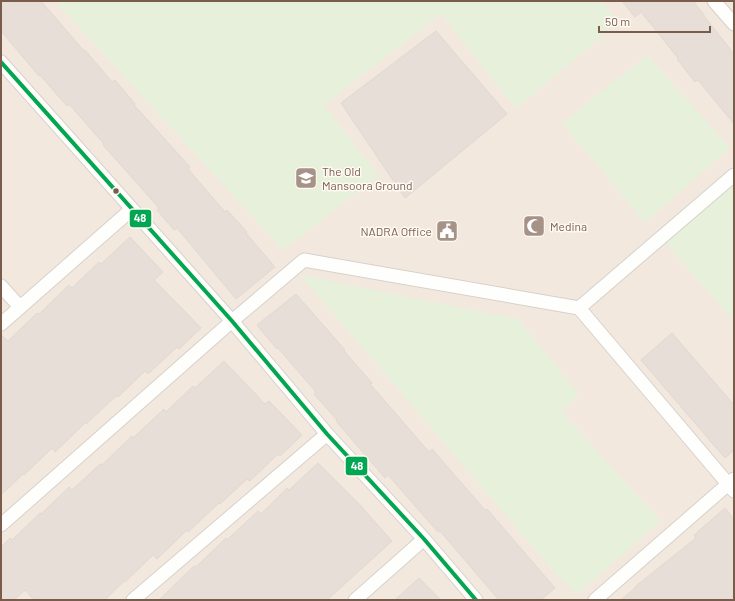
<svg xmlns="http://www.w3.org/2000/svg" width="735" height="601" font-family="Barlow,sans-serif">
<rect width="100%" height="100%" fill="#f9f5f0"/>
<path fill="#f2e8de" d="M1,1H734V600H1Z"/>
<path fill="#e7f0db" d="M55,1H601L619,22L516,109L441,14L324,105L379,176L283,250Z
M647,55L730,148L645,223L562,123Z
M734,179V322L661,238Z
M300,275L518,319L579,394L562,412L661,521L577,594L556,574Z"/>
<path fill="#e6ded7" stroke="#e2d8d2" d="M1,1H41L84,51L85,50L112,82L115,80L135,104L134,105L190,167L188,169L225,212L227,210L247,232L246,233L275,267L236,299L177,228L174,230L157,210L159,208L103,145L104,144L69,104L67,106L40,75L39,76L1,31Z
M622,1H693L704,15V16L734,54V124L698,80L695,82L677,59L678,58L641,12L635,17Z
M436,31L507,114L405,198L341,103Z
M130,237L163,272L154,280L201,328L179,349L177,347L148,374L145,371L118,397L117,395L86,424L85,423L55,452L52,448L24,475L23,474L1,495V335L8,341L37,313L39,314L69,285L72,288L99,262L101,264Z
M296,294L345,350L344,351L372,383L370,384L429,452L432,449L485,510L487,509L555,588L541,600H499L440,531L438,532L388,475L385,478L336,421L337,420L314,394L316,392L278,348L277,349L257,325Z
M672,333L734,405V450L725,458L641,360Z
M224,361L265,404L269,401L302,435L280,456L278,454L250,481L247,479L220,504L219,503L188,532L187,530L157,559L153,555L125,582L124,581L105,600H34L25,590L14,600H1V547L10,538L12,540L40,513L41,514L69,487L72,490L100,464L102,465L132,436L133,438L164,409L166,412L193,386L195,388Z
M318,463L361,506L392,541L327,600H159L194,566L196,567L226,538L227,540L258,511L261,514L287,488L289,490Z
M725,508L734,519V600H621L636,587V586L696,538L694,535Z
M419,578L441,600H395Z"/>
<g fill="none" stroke-linecap="round" stroke-linejoin="round">
<g stroke="#d7d1cb" stroke-width="15">
<path id="minor" d="M714,1L734,24
M1,62L232,321L327,434L424,539L476,600
M1,286L20,307
M579,308L734,175
M1,324L132,209
M1,525L232,321L304,260L579,308L734,491
M133,600L327,434
M355,600L424,539
M595,600L734,479"/>
</g>
<use href="#minor" stroke="#fefefd" stroke-width="13"/>
<g stroke="#fffaf3" stroke-width="7">
<path id="bus-1" d="M1,62L232,321L327,434L424,539L476,600"/>
</g>
<use href="#bus-1" stroke="#00a651" stroke-width="4"/>
</g>
<defs>
<g id="school-square" transform="scale(1.15)"><rect x="-9" y="-9" width="18" height="18" rx="4" fill="#a69286" stroke="#fffaf3"/><path d="M0-5L7-2L0 1L-7-2ZM-4 1L0 2.5L4 1V4Q0 6-4 4Z" fill="#fff"/></g>
<g id="mosque-square" transform="scale(1.15)"><rect x="-9" y="-9" width="18" height="18" rx="4" fill="#a69286" stroke="#fffaf3"/><path d="M3.5-4.9A6 6 0 1 0 3.5 4.9A5 5 0 1 1 3.5-4.9Z" fill="#fff"/></g>
<g id="civic-square" transform="scale(1.15)"><rect x="-9" y="-9" width="18" height="18" rx="4" fill="#a69286" stroke="#fffaf3"/><path d="M-.6-6.5H3V-4.5H.6V-3L4-1V1h2V6H-6V1h2V-1L-.6-3ZM-1.2 2.5V6h2.4V2.5Z" fill="#fff"/></g>
</defs>
<g fill-rule="evenodd">
<use href="#school-square" x="306" y="178"/>
<use href="#mosque-square" x="534" y="226"/>
<use href="#civic-square" x="447" y="231"/>
</g>
<circle fill="#7a5c4d" stroke="#fffaf3" stroke-width="1.5" cx="116" cy="191" r="3.5"/>
<g text-anchor="middle" dominant-baseline="central" stroke-width="3" stroke-linejoin="round" paint-order="stroke">
<g font-size="12" fill="#7a5c4d" stroke="#fffaf3" text-anchor="start">
<text x="322" y="171">The Old<tspan x="322" dy="14">Mansoora Ground</tspan></text>
<text x="550" y="226">Medina</text>
<text x="432" y="231" text-anchor="end">NADRA Office</text>
</g>
</g>
<g stroke="#fffaf3" stroke-width="1.5">
<rect x="129" y="209" width="23" height="19" rx="4" fill="#00a651"/>
<rect x="345" y="456" width="23" height="20" rx="4" fill="#00a651"/>
</g>
<g font-size="11" text-anchor="middle" font-weight="bold" fill="#fff">
<text x="140" y="222">48</text>
<text x="357" y="470">48</text>
</g>
<rect width="735" height="601" fill="none" stroke="#7a5c4d" stroke-width="4"/>
<path d="M599 26v6h111v-6" fill="none" stroke="#7a5c4d" stroke-width="2"/>
<text x="605" y="26" font-size="12" fill="#7a5c4d" stroke="#fffaf3" stroke-width="3" paint-order="stroke">50 m</text>
</svg>
